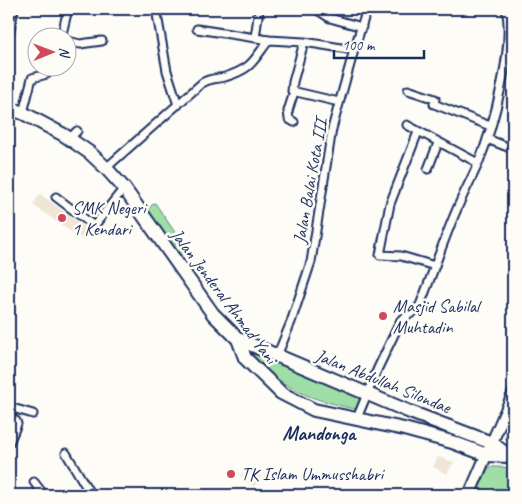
<svg xmlns="http://www.w3.org/2000/svg" width="522" height="504" font-family="Caveat,sans-serif">
<rect width="100%" height="100%" fill="#fdfcf7"/>
<filter id="ink" filterUnits="userSpaceOnUse"><feTurbulence type="fractalNoise" baseFrequency=".02" numOctaves="2"/><feDisplacementMap in="SourceGraphic" scale="10" xChannelSelector="R" yChannelSelector="G"/><feConvolveMatrix kernelMatrix="1 2 1 2 8 2 1 2 1" color-interpolation-filters="sRGB"/></filter>
<g filter="url(#ink)">
<path fill="#f1e6d5" d="M40,194L90,231L83,240L33,205Z
M438,457L454,462L447,474L433,467Z
M247,466L261,476L254,487L240,476Z"/>
<path fill="#9fdea6" stroke="#5d8682" d="M155,203L187,250L177,259L143,212Z
M254,354L357,394L360,398L358,409C351,409 343,406 335,404C300,396 278,382 252,357V355Z
M513,419V442L505,438Z
M489,467H504L513,471V495H476Z"/>
<g fill="none" stroke-linecap="round" stroke-linejoin="round">
<g stroke="#1b2f5e" stroke-width="11">
<path id="street" d="M156,9L167,71L178,105
M316,9L330,18L362,27
M197,29L269,40
M9,36L14,9
M61,38L68,9
M255,38L259,9
M68,41L80,44L102,41
M304,42L293,82L292,91L339,102
M408,90L435,99L434,104L490,126
M23,113L32,78L47,74L50,68
M294,122L289,119L288,111L294,92
M407,125L478,163
M418,132L390,204L380,255L401,256L435,266
M69,139L77,131
M487,139L513,149
M106,168L202,83C210,78 216,79 225,77C253,68 252,62 269,40L304,42L354,50
M428,169L438,143
M56,197L94,226L124,188
M277,356L291,322L311,262L332,129L354,50L367,9
M9,407L33,414
M9,417L16,421L17,424L9,443
M357,418L378,368L401,320L416,310L420,305C433,273 443,241 457,209C463,194 471,180 478,164C493,128 515,47 506,9
M66,453L91,495
M34,482L44,495"/>
</g>
<g stroke="#1b2f5e" stroke-width="14">
<path id="secondary" d="M469,495L513,394"/>
</g>
<g stroke="#1b2f5e" stroke-width="16">
<path id="highway" d="M9,108L23,113L64,135L90,153L106,168L124,188L213,314L238,339L245,358L281,393L314,410L404,429L452,442L487,455L508,456
M238,339L410,412L492,443L510,457"/>
</g>
<use href="#street" stroke="#fdfcf7" stroke-width="7"/>
<use href="#secondary" stroke="#fdfcf7" stroke-width="10"/>
<use href="#highway" stroke="#fdfcf7" stroke-width="12"/>
</g>
</g>
<g fill="#d1495b" stroke="#fdfcf7" stroke-width="2">
<circle cx="62" cy="218" r="5"/>
<circle cx="383" cy="316" r="5"/>
<circle cx="231" cy="474" r="5"/>
</g>
<g text-anchor="middle" dominant-baseline="central" stroke-width="5" stroke-linejoin="round" paint-order="stroke">
<g font-size="18" fill="#1b2f5e" stroke="#fdfcf7">
<text transform="translate(310 181) rotate(-80)">Jalan Balai Kota III</text>
<text transform="translate(224 296) rotate(53)">Jalan Jenderal Ahmad Yani</text>
<text transform="translate(383 381) rotate(22)">Jalan Abdullah Silondae</text>
</g>
<g font-size="18" fill="#1b2f5e" stroke="#fdfcf7" text-anchor="start">
<text x="72" y="208">SMK Negeri<tspan x="72" dy="21">1 Kendari</tspan></text>
<text x="393" y="306">Masjid Sabilal<tspan x="393" dy="21">Muhtadin</tspan></text>
<text x="241" y="474">TK Islam Ummusshabri</text>
</g>
<g font-size="20" font-weight="bold" fill="#1b2f5e" stroke="#fdfcf7">
<text x="319" y="433">Mandonga</text>
</g>
</g>
<rect width="522" height="504" fill="none" stroke="#fdfcf7" stroke-width="30"/>
<rect x="15" y="15" width="492" height="474" fill="none" stroke="#1b2f5e" stroke-width="2" filter="url(#ink)"/>
<g transform="translate(52 52) rotate(89)"><circle r="24" fill="#fdfcf7" stroke="#a3aaba"/>
<path d="M0-4L9 19L0 12L-9 19Z" fill="#d1495b"/>
<text y="-8" font-size="14" font-weight="bold" text-anchor="middle" fill="#1b2f5e">N</text>
</g>
<path d="M334 50v8h90v-8" fill="none" stroke="#1b2f5e" stroke-width="2.5"/>
<text x="342" y="50" font-size="15" fill="#1b2f5e" stroke="#fdfcf7" stroke-width="4" paint-order="stroke">100 m</text>
</svg>
